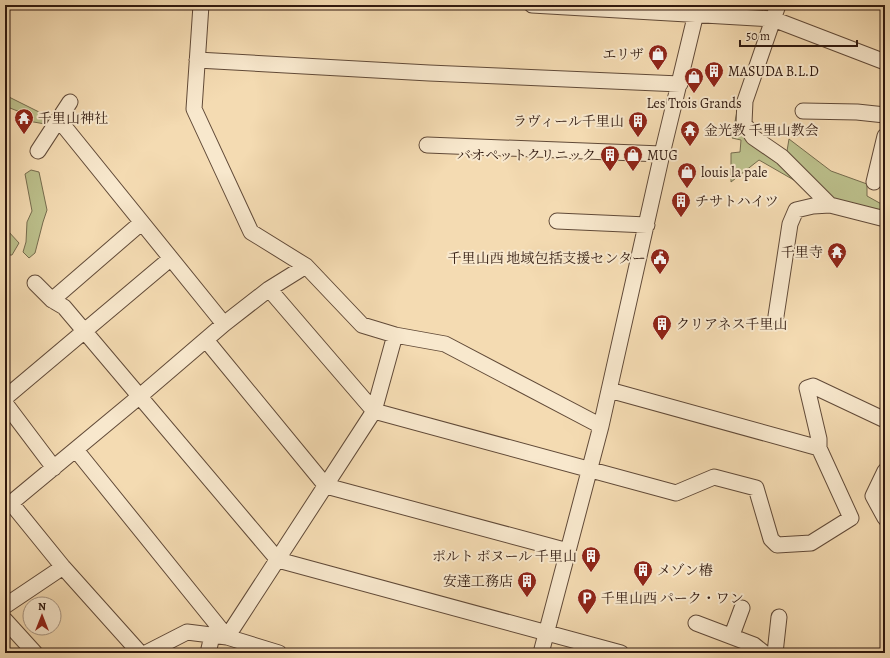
<svg xmlns="http://www.w3.org/2000/svg" width="890" height="658" font-family="Alegreya,'Noto Serif JP',serif">
<rect width="100%" height="100%" fill="#f4dbb2"/>
<filter id="stains"><feTurbulence type="fractalNoise" baseFrequency=".005" numOctaves="4"/><feColorMatrix values="0 0 0 0 .2 0 0 0 0 .09 0 0 0 0 .02 0 0 0 .5 -.17"/></filter>
<radialGradient id="worn" r=".72"><stop offset=".6" stop-color="#630" stop-opacity="0"/><stop offset="1" stop-color="#630" stop-opacity=".3"/></radialGradient>
<path fill="#bcc08c" stroke="#766c4e" d="M5,95L43,114L48,119L45,124L28,121L20,112L5,106Z
M737,111L738,121L781,161L806,187L759,160L731,182V153L740,152L741,140L732,138Z
M789,139L831,171L867,184V196L885,206V212L834,199L787,151Z
M31,170L39,172L47,210L43,222L35,253L29,258L23,252L26,242L27,222L32,211L25,174Z
M8,231L19,243L12,255H5V232Z"/>
<g fill="none" stroke-linecap="round" stroke-linejoin="round">
<g stroke="#614a38" stroke-width="17">
<path id="street" d="M201,5L194,109L251,232L306,266L362,325L395,335L445,344L601,426
M532,5L773,19L885,62
M778,5L745,101L744,123L753,137L782,157L830,205
M197,60L429,73L680,84
M803,111L857,112L885,115
M59,120L224,324
M427,145L662,154
M38,151L70,102
M874,182L885,136
M557,221L647,225
M35,283L52,300L64,307L278,560L621,653
M269,289L374,411L676,493L714,477L756,488L771,539L777,545L811,543L851,518L819,448V439L807,388L813,386L885,420
M52,300L141,223
M776,316L790,224L796,210L813,206L830,205L885,219
M206,340L326,486L568,551
M609,390L819,448
M5,398L170,259
M5,403L54,468
M76,450L227,637L374,411L395,335
M885,471L873,496L885,518
M11,503L63,567L140,653
M5,508L140,396L224,324L269,289L306,266
M5,606L63,567
M5,620L35,653
M696,623L754,645L764,653
M732,635L742,608
M146,653L187,632L227,637L279,653
M208,653L212,636
M541,653L601,426L662,154L698,5
M775,653L779,617"/>
</g>
<use href="#street" stroke="#f8e8cd" stroke-width="15"/>
</g>
<defs>
<g id="shop-pin" transform="scale(1)"><path d="M0 17L-7.5 6A9.5 9.5 0 1 1 7.5 6Z" fill="#8f2418" stroke="#f8e8cd"/><path d="M-5-2.5h2.3a2.7 3.5 0 0 1 5.4 0H5L5.5 6h-11ZM-1.5-2.5h3a1.5 2.3 0 0 0-3 0Z" fill="#fff"/></g>
<g id="building-pin" transform="scale(1)"><path d="M0 17L-7.5 6A9.5 9.5 0 1 1 7.5 6Z" fill="#8f2418" stroke="#f8e8cd"/><path d="M-4-6H4V6H1V3H-1V6H-4ZM-2.5-4.3h1.7v1.8h-1.7ZM.8-4.3h1.7v1.8H.8ZM-2.5-1h1.7V.8h-1.7ZM.8-1h1.7V.8H.8Z" fill="#fff"/></g>
<g id="temple-pin" transform="scale(1)"><path d="M0 17L-7.5 6A9.5 9.5 0 1 1 7.5 6Z" fill="#8f2418" stroke="#f8e8cd"/><path d="M0-6L5-2H3V0L6.5 2.5H4V6H1.5V3h-3V6H-4V2.5H-6.5L-3 0V-2H-5Z" fill="#fff"/></g>
<g id="civic-pin" transform="scale(1)"><path d="M0 17L-7.5 6A9.5 9.5 0 1 1 7.5 6Z" fill="#8f2418" stroke="#f8e8cd"/><path d="M-.6-6.5H3V-4.5H.6V-3L4-1V1h2V6H-6V1h2V-1L-.6-3ZM-1.2 2.5V6h2.4V2.5Z" fill="#fff"/></g>
<g id="parking-pin" transform="scale(1)"><path d="M0 17L-7.5 6A9.5 9.5 0 1 1 7.5 6Z" fill="#8f2418" stroke="#f8e8cd"/><path d="M-3.5-5.5H1a3.5 3.5 0 0 1 0 7H-1V5.5H-3.5ZM-1-3.4V-.6H.8a1.4 1.4 0 0 0 0-2.8Z" fill="#fff"/></g>
</defs>
<g fill-rule="evenodd">
<use href="#shop-pin" x="658" y="54"/>
<use href="#building-pin" x="714" y="71"/>
<use href="#shop-pin" x="694" y="77"/>
<use href="#temple-pin" x="24" y="118"/>
<use href="#building-pin" x="638" y="121"/>
<use href="#temple-pin" x="690" y="130"/>
<use href="#building-pin" x="610" y="155"/>
<use href="#shop-pin" x="633" y="155"/>
<use href="#shop-pin" x="687" y="172"/>
<use href="#building-pin" x="681" y="201"/>
<use href="#temple-pin" x="837" y="252"/>
<use href="#civic-pin" x="660" y="258"/>
<use href="#building-pin" x="662" y="324"/>
<use href="#building-pin" x="591" y="556"/>
<use href="#building-pin" x="643" y="570"/>
<use href="#building-pin" x="527" y="581"/>
<use href="#parking-pin" x="587" y="598"/>
</g>
<g text-anchor="middle" dominant-baseline="central" stroke-width="4" stroke-linejoin="round" paint-order="stroke">
<g font-size="14" fill="#30190f" stroke="#f8e8cd" text-anchor="start">
<text x="644" y="54" text-anchor="end">エリザ</text>
<text x="728" y="71">MASUDA B.L.D</text>
<text x="694" y="103" text-anchor="middle">Les Trois Grands</text>
<text x="38" y="118">千里山神社</text>
<text x="624" y="121" text-anchor="end">ラヴィール千里山</text>
<text x="704" y="130">金光教 千里山教会</text>
<text x="596" y="155" text-anchor="end">バオペットクリニック</text>
<text x="647" y="155">MUG</text>
<text x="701" y="172">louis la pale</text>
<text x="695" y="201">チサトハイツ</text>
<text x="823" y="252" text-anchor="end">千里寺</text>
<text x="646" y="258" text-anchor="end">千里山西 地域包括支援センター</text>
<text x="676" y="324">クリアネス千里山</text>
<text x="577" y="556" text-anchor="end">ポルト ボヌール 千里山</text>
<text x="657" y="570">メゾン椿</text>
<text x="513" y="581" text-anchor="end">安達工務店</text>
<text x="601" y="598">千里山西 パーク・ワン</text>
</g>
</g>
<rect width="890" height="658" fill="none" stroke="#f4dbb2" stroke-width="20"/>
<rect x="6" y="6" width="878" height="646" fill="none" stroke="#30190f" stroke-width="2"/>
<rect x="10" y="10" width="870" height="638" fill="none" stroke="#30190f"/>
<g transform="translate(42 616)"><circle r="19" fill="#f8e8cd" stroke="#a89581"/>
<path d="M0-3L7 15L0 10L-7 15Z" fill="#8f2418"/>
<text y="-6" font-size="11" font-weight="bold" text-anchor="middle" fill="#30190f">N</text>
</g>
<path d="M740 40v6h117v-6" fill="none" stroke="#30190f" stroke-width="2"/>
<text x="746" y="40" font-size="12" fill="#30190f" stroke="#f8e8cd" stroke-width="3" paint-order="stroke">50 m</text>
<rect width="100%" height="100%" filter="url(#stains)"/>
<rect width="100%" height="100%" fill="url(#worn)"/>
</svg>
